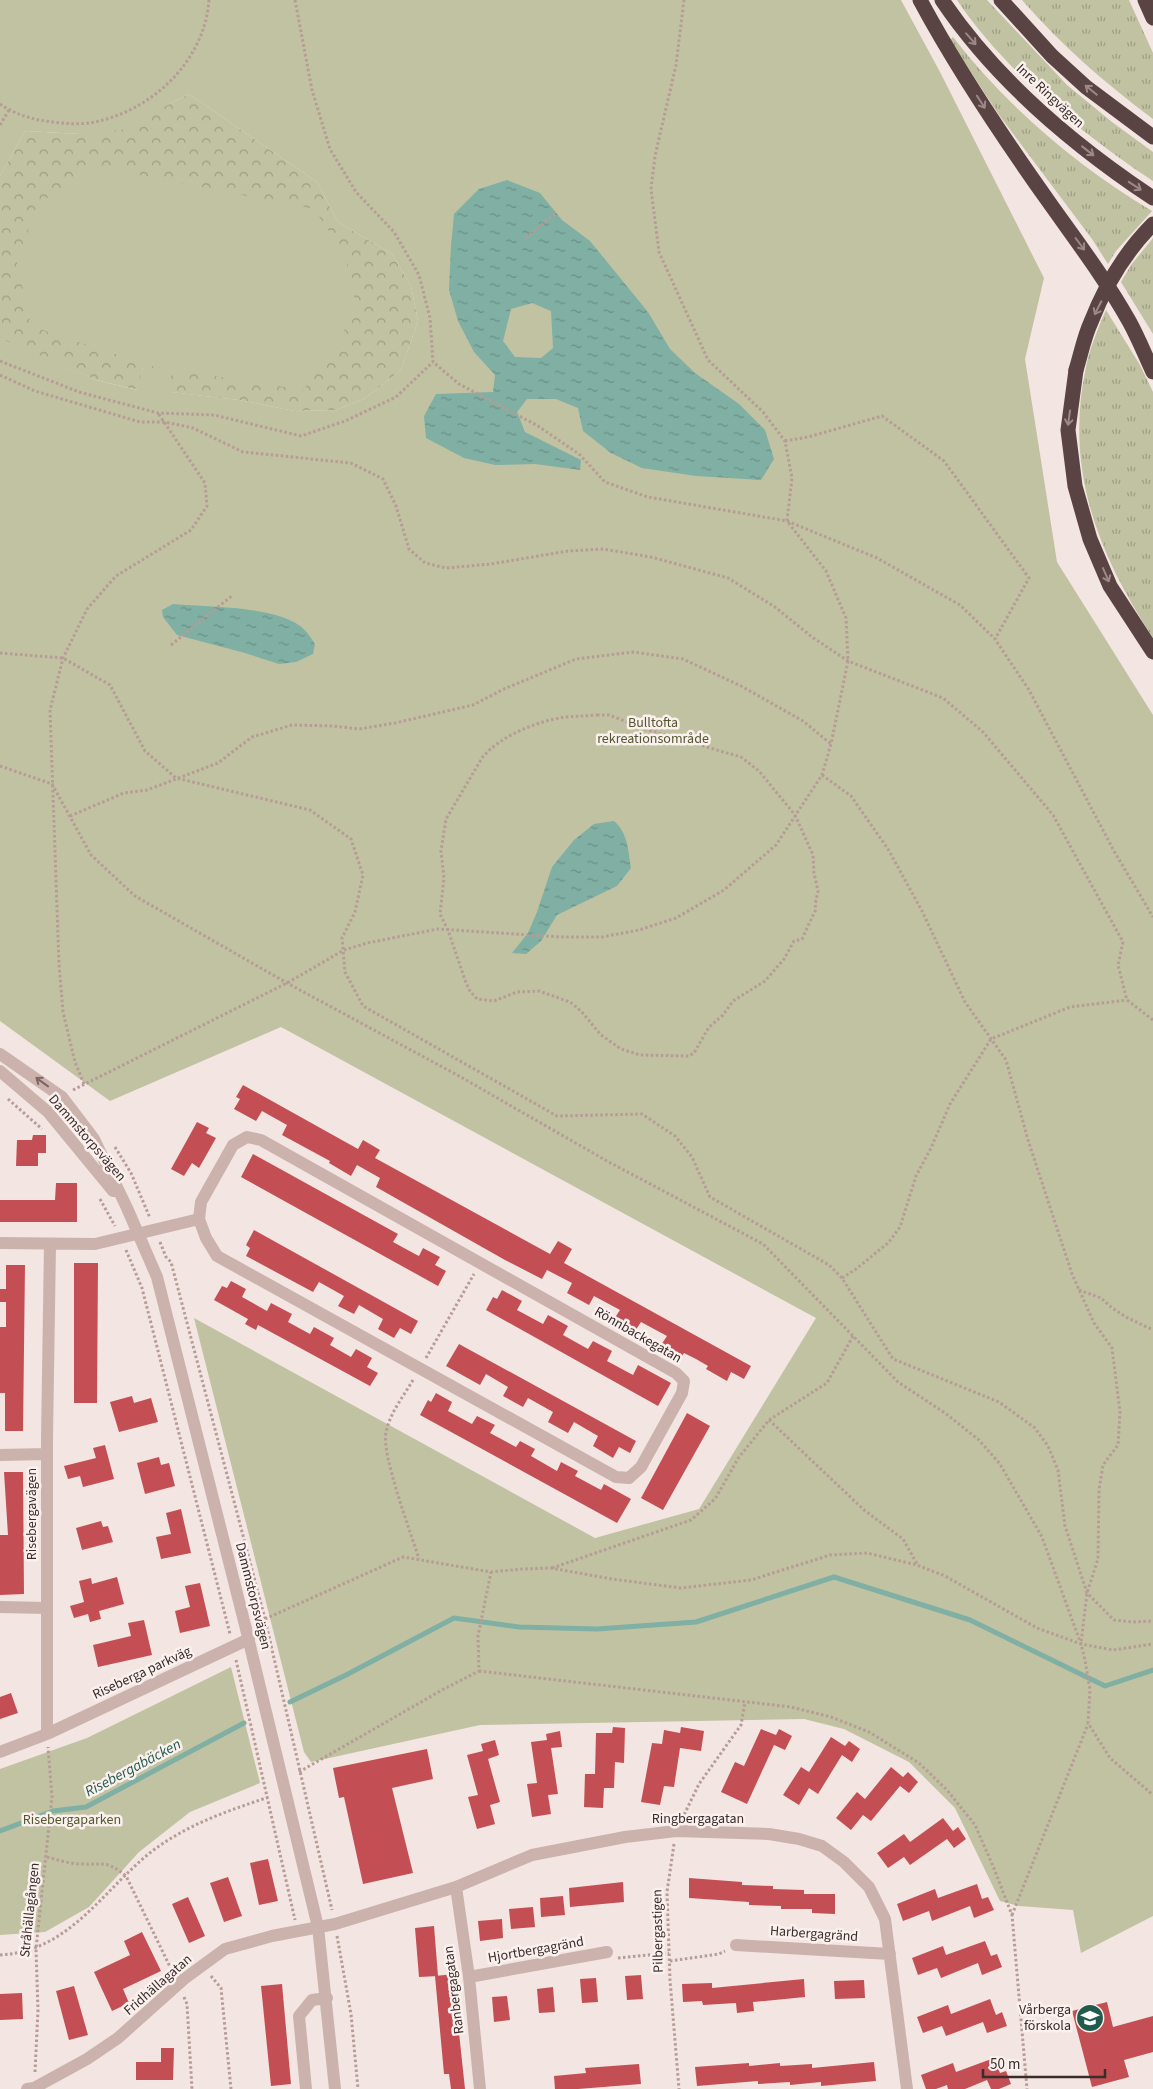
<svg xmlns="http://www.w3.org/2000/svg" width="1153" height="2089" font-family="'Source Sans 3',sans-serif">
<defs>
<pattern id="grass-tufts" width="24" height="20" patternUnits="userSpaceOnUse" patternTransform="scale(1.25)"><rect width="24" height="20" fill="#c0c2a1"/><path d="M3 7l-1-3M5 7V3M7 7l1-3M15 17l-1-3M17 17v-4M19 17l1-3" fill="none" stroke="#9d9e83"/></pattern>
<pattern id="forest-crowns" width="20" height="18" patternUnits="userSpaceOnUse" patternTransform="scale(1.25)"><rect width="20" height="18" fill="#c0c2a1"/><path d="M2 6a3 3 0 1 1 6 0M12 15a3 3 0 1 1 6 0" fill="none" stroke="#9d9e83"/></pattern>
<pattern id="water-ripples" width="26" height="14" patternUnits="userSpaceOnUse" patternTransform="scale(1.25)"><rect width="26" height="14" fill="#80afa4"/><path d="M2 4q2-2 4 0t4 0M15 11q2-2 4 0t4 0" fill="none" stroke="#6a8f86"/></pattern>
</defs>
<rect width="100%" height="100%" fill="#f3e5e1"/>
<path fill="url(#grass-tufts)" d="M957,0H987L1067,85L1112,122L1153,152V181C1083,135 1004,70 957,0Z
M1022,0H1129L1153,53V119C1105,83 1061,45 1022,0Z
M953,37C1007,107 1076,165 1152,211L1116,251L1108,264L1092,239L999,115L950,40Z
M1153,238V334L1121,282L1131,265Z
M1106,310L1140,365L1153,392V638C1098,554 1064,469 1086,367C1090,348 1098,328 1106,310Z"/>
<path fill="url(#forest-crowns)" d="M189,94L317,182L338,222L392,254L411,286L418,321L401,370L364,399L336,410L295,411L239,400L170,392L143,367L138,390L96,380L0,339V176L25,131L80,134L169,104Z"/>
<path fill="#c0c2a1" d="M0,0H901L940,72L1044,278L1025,359L1057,562L1153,715V1916L1081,1953L1073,1910L1019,1906L1000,1901L955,1808L909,1762L844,1729L804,1719L480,1725L311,1762L304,1752L194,1318L595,1538L699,1509L816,1318L281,1027L110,1101L0,1021V338L96,380L137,390L143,367L171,374V392L239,400L295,411L336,410L364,399L401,370L418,321L411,286L392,254L338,222L317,182L189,94L169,104L130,129L80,134L25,131L0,176Z
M94,166L314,209L345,255L356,305L335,351L303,390L151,366L31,326L17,263L37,205Z
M231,1667L260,1783L190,1812L139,1852L89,1907L45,1932L0,1935V1769L87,1738Z"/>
<path fill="url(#water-ripples)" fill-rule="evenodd" d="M507,180L540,193L562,220L590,241L648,312L670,349L695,373L739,404L765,430L774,459L761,480L696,476L642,468L611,453L583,431L578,408L556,399H527L517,412L525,432L581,460L580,470L535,464L495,465L464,458L426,438L424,416L436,394L493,392L495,375L474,352L458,321L449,290L451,246L454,214L479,189ZM532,303L551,311L553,348L541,358L515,357L503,341L511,309Z
M173,604C208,607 272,606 300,626C306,630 311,638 315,644L313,654L296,662L279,664L245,653L177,635L163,617L162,610Z
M614,821C628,833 628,850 631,868L617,886L557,915L541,941L526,954L512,953L528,933L537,912L552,867L574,840L594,824Z"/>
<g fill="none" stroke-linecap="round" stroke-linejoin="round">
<path stroke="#80afa4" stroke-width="5" d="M290,1702L346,1675L454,1618L519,1627L597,1629L696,1622L834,1577L970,1620L1105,1686L1153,1670
M0,1831L53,1811L86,1807L244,1723"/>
</g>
<path fill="#c34f54" d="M243,1085L358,1149L363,1140L380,1150L375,1158L550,1254L558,1241L572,1249L564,1263L751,1366L744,1379L731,1372L727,1381L706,1369L708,1366L696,1359L684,1353L682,1356L661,1345L667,1336L641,1322L635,1331L614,1319L620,1310L594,1296L589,1305L567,1293L572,1283L547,1270L542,1279L505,1260L376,1187L380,1178L357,1165L351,1176L329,1163L330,1161L282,1135L287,1125L262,1111L256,1121L234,1109L240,1099L236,1097Z
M197,1122L209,1128L206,1133L216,1138L199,1168L192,1163L184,1176L171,1169Z
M33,1135H46V1153H38V1166H16L17,1140H32Z
M253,1154L398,1234L393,1242L415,1254L419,1256L423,1248L440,1257L435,1265L446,1271L438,1286L241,1177Z
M56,1183H77V1222H0V1200H55Z
M254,1230L418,1321L411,1334L400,1328L394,1338L378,1329L383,1319L359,1305L354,1314L338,1306L344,1296L319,1282L313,1292L246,1256L250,1248L246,1245Z
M74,1263H98L97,1403H74Z
M6,1265H25L23,1431H5V1393H0V1327H6V1302H0V1289H6Z
M231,1281L246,1289L242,1297L267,1311L271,1303L292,1314L288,1322L310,1334L314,1327L334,1338L330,1345L351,1357L356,1349L372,1358L367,1367L378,1373L370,1386L258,1325L256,1330L245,1324L248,1319L214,1300L222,1286L227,1288Z
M502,1290L522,1301L517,1310L543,1324L548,1315L568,1326L563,1335L588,1349L593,1341L612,1351L607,1361L633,1375L638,1365L671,1383L658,1406L486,1310L493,1297L497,1299Z
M459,1344L636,1441L630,1453L619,1447L613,1458L593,1446L598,1436L574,1422L568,1433L548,1422L553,1412L528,1398L523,1407L503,1396L508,1387L486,1374L480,1385L446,1366Z
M436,1393L452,1402L448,1411L472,1424L477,1416L495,1425L490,1433L516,1447L520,1441L535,1449L531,1456L557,1471L561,1462L578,1471L575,1476L601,1490L604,1484L631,1499L617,1523L420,1415L428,1400L431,1402Z
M132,1396L134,1403L151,1398L158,1422L119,1432L110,1402Z
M687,1413L710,1426L663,1510L641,1498Z
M105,1445L114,1479L83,1487L80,1476L68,1479L64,1466L96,1458L93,1448Z
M159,1457L161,1465L169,1463L175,1486L145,1494L137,1463Z
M4,1472H23L24,1594L0,1595V1535H8Z
M181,1509L191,1553L161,1559L156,1537L171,1534L166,1513Z
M101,1521L103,1527L108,1526L113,1542L82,1550L76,1528Z
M117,1577L124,1604L99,1611L101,1619L90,1622L88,1614L74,1618L70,1606L84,1602L79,1581L91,1578L92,1584Z
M200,1583L210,1626L180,1633L175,1611L190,1607L185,1586Z
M144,1620L152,1655L98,1667L93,1645L131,1636L128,1623Z
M11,1693L18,1713L0,1719V1697Z
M613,1727L625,1728L624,1763L615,1762L614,1788H604L603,1808L584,1807L585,1774H595L596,1733H612Z
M681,1727L704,1731L701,1751L680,1748L674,1787L664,1786L660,1805L641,1802L652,1743L662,1744L664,1730L680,1733Z
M761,1729L776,1735L779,1729L792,1736L785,1750L774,1745L747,1804L721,1792L735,1762L744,1766Z
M560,1731L562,1747L551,1748L558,1794L548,1795L551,1814L532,1817L527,1784L537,1783L531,1742L547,1740L546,1734Z
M831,1737L845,1746L849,1741L860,1749L852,1762L842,1755L818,1794L809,1788L799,1805L783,1795L801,1767L809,1772Z
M495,1740L499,1755L488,1759L500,1802L490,1805L495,1824L477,1829L468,1797L478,1795L467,1755L483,1751L481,1744Z
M427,1749L433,1779L392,1788L413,1873L363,1884L344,1797L339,1798L333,1768Z
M891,1767L903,1777L908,1772L918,1782L909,1793L900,1786L871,1821L863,1815L851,1830L836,1818L857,1792L865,1799Z
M943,1818L953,1831L958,1827L966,1839L954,1848L947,1839L910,1865L904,1857L888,1868L877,1853L904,1834L910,1842Z
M268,1859L278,1901L259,1905L250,1863Z
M228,1877L242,1916L224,1922L210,1883Z
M689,1878L742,1882V1885L773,1886V1889L804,1890V1894H835V1914L812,1913V1909H781V1906L749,1905V1902L689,1898Z
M623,1882L624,1902L570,1907L569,1888Z
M977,1884L982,1899L988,1897L994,1910L974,1918L970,1906L932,1921L929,1911L903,1921L897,1904L935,1889L938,1898Z
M563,1896L565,1915L541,1917L540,1898Z
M188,1897L205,1936L189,1943L172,1904Z
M533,1907L535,1927L511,1929L509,1909Z
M502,1919L503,1938L480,1941L478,1921Z
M434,1926L438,1976L419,1977L415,1928Z
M142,1932L161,1971L123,1989L129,2003L112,2011L94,1972L130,1955L124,1941Z
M985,1941L991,1956L997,1954L1002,1967L982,1975L978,1963L941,1978L937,1968L918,1975L912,1958L943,1946L946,1955Z
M454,1974L458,2023L465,2089H451L449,2074H444L435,1976Z
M641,1975L643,1999L627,2000L625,1976Z
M596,1978L598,2002L582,2003L580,1979Z
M804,1979L805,1997L753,2002L754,2011L737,2013L736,2003L703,2005L702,2001L683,2002L682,1984L712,1983V1988Z
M864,1980L865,1998L835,1999L834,1981Z
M282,1984L291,2084L271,2086L261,1986Z
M74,1986L88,2035L69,2040L56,1991Z
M553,1987L555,2012L539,2013L537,1989Z
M22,1993L23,2019L0,2020V1994Z
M507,1996L510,2020L494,2022L492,1997Z
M990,1999L996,2015L1002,2012L1007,2026L987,2033L983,2022L946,2036L942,2026L923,2033L917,2017L948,2005L951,2014Z
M1107,2002L1113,2027L1153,2016V2052L1124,2060L1129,2077L1092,2087L1072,2011Z
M161,2048H174L173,2080H136V2062H161Z
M994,2058L1000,2073L1006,2071L1011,2084L999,2089H991L987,2080L965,2089H948L947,2085L936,2089H926L921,2075L953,2063L956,2072Z
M874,2062L876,2081L821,2086V2082L790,2085V2082L758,2084V2081L697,2086L695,2067L749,2063V2066L780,2063V2066L812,2064V2068Z
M639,2064L641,2084L578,2089H555L554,2076L586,2073L585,2068Z"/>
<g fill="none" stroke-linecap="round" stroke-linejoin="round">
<path stroke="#b79b97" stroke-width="3" stroke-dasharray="2.5 2.5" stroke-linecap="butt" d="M295,0L312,90L330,149L356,192L394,232L419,275L430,318L433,362L459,384L538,426L579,454L605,482L648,497L787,521L877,558L960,605L995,639L1029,690L1114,851L1153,917
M0,104C16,115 34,120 53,122C68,124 84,125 99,121C155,108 205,59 209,0
M0,125L9,110
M526,238L556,213
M0,361L79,392L158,413L214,415L301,436L345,421L396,397L433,362
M0,375L35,391L140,422H165L193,428L243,452L351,463L383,479L396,506L409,549L425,563L446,568L491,564L568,551L603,549L651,557L728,578L775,607L812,637L848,661L943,698L983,732L1053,815L1123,942L1118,965L1127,1000L1153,1020
M785,441L808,437L882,416L944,461L1029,578L995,639
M171,645L233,595
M0,653L63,658L110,685L145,751L176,778L310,810L351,839L363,875L355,912L342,938L345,972L363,1006L557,1116L642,1114L675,1136L692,1157L710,1197L829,1265L842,1278L893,1359L999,1402L1035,1428L1048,1446L1058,1470L1065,1526L1087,1593L1114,1620L1132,1622L1153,1621
M597,715H609L648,730L741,757L759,771L795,815L813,855L814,873L818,891L815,905L816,909L802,939L794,941L784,959L765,981L733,1001L723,1015L709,1027L694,1053L689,1056L640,1055L621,1049L601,1035L581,1011L570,1002L539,991L517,992L494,1001L477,999L470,991L466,983L448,930L440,914L444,878L441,851L446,819L482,758C499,736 538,721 565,717C576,716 586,716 597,715Z
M0,766L52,784L91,855L135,896L287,983L459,1076L607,1161L763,1244L898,1382L945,1413L979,1440L1000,1464L1042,1537L1081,1644L1085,1660L1090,1690L1088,1723L1110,1758L1153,1795
M822,775L851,796L888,849L922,911L965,1002L1006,1060L1028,1140L1072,1274L1094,1323L1112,1348L1120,1412L1118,1445L1103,1465L1099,1490L1098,1559L1087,1593L1081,1643
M70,816L124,793L147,790L218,763L252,737L292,725L333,726L359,729L395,723L473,705L504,689L576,659L633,652L683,659L741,686L803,721L831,744
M84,1084L75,1062L63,1012L59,964L50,710L63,658L87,609L116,576L191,530L207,506L205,483L158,413
M73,1090L287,983L344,950L367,943L438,929L561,937H602L639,930L676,918L724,890L776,845L822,775L831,744L848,661L846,618L826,571L787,521L792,478L785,441L763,412L708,360L659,252L651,189L655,156L676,65L684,0
M8,1099L42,1129
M115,1147L131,1173L150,1218
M100,1199L115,1226
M160,1242L166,1257L171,1262L265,1619L332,1910
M126,1250L142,1288L230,1634
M842,1278L856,1269L888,1243L900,1227L916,1176L931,1148L950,1104L991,1039L1070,1007L1127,1000
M1079,1290L1101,1298L1112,1308L1126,1317L1153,1330
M426,1358L474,1274
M413,1380C403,1397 390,1413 386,1432C381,1454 411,1533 419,1559
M769,1420L864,1510L903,1539L917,1564
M552,1568L691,1520L715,1499L739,1457L769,1420L827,1383L853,1336
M265,1619L403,1557L491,1572L522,1569L551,1568L612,1579L681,1588L751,1580L830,1555L867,1553L917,1565L945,1576L1037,1628L1081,1644L1113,1650L1153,1644
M236,1660L295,1920
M479,1671L791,1707L831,1717L869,1732L919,1763L947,1790L975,1825L993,1866L1012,1915L1027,2089
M299,1772L442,1690L479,1671L478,1636L491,1572
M682,1819L699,1784L741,1725L745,1702
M674,1844L667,1892L670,1980L679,2089
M47,1857C58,1860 70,1864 82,1864C105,1865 106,1860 126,1876L173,1973
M1012,1915L1088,1724
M337,1936L351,2014L358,2089
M0,1955C70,1951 102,1891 151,1852C186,1825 227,1811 269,1797
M618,1958L669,1953
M670,1961L719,1954L725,1951
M211,1976L221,1988L231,2089
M184,1997L187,2004L192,2089
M35,2072L38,2010L36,1949L52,1797L48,1747"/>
<path stroke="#cbb2ad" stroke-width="12" d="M0,1054L62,1097L94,1139L127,1208L157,1277L245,1625L318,1927L335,2089
M0,1071L48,1112L113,1191
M0,1243L95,1244L199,1219L206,1238L217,1256L616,1477L629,1478L641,1467L682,1393L684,1381L676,1373L261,1140L247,1137L233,1145L201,1202L199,1219
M0,1455L47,1454
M0,1607L47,1608
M47,1734V1437L50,1244
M0,1752L47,1734L249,1639
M456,1887L469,1977L480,2089
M736,1945L890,1954
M469,1977L607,1952
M27,2089L34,2088L87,2059L118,2038L184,1979L225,1949L272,1936L335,1924L456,1887L532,1855L625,1837L676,1831L769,1834L799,1839L822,1846L844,1862L869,1887L885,1919L907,2089
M306,2089L299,2016L312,2000L327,1998"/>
<path stroke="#5a4343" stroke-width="15" d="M920,0C958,71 1004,139 1051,205C1078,243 1106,280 1129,321C1138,337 1145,355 1153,372
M942,0C996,80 1073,145 1153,198
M1001,0L1052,56L1086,87L1153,137
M1145,0L1153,18
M1076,370L1068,430L1075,486L1090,539L1110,586L1153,652"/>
<path stroke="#5a4343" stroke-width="15" d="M1076,370C1081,354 1084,337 1091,322C1105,286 1126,251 1153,224"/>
</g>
<defs><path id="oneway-shaft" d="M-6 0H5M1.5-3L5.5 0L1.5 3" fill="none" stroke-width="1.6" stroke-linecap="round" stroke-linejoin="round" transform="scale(1.25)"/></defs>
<g stroke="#9a8987">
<use href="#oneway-shaft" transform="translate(971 39) rotate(49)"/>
<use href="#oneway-shaft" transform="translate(1091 90) rotate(-141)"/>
<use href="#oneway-shaft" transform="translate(981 102) rotate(57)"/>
<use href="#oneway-shaft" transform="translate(1088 151) rotate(38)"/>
<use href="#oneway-shaft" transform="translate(1135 186) rotate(33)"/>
<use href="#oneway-shaft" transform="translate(1080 244) rotate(53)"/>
<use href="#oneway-shaft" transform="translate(1098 308) rotate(117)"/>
<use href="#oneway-shaft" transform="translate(1069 418) rotate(98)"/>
<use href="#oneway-shaft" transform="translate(1106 575) rotate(66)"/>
</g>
<use stroke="#7b6866" href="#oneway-shaft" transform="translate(42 1082) rotate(-144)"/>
<defs>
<g id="school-disc" transform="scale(1.4375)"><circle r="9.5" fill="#215b4e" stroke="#faf1ee"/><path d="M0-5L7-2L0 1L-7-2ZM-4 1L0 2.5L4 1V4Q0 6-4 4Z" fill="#fff"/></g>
</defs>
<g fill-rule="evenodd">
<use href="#school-disc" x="1090" y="2018"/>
</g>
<g text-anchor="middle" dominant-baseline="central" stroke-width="5" stroke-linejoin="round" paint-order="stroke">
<g font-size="14" fill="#3a2c2b" stroke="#faf1ee">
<text transform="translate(1050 96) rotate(43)">Inre Ringvägen</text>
<text transform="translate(87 1138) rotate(49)">Dammstorpsvägen</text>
<text transform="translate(638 1335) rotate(30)">Rönnbackegatan</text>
<text transform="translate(32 1514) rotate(-90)">Risebergavägen</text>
<text transform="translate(253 1596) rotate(76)">Dammstorpsvägen</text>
<text transform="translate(142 1673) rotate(-25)">Riseberga parkväg</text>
<text x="698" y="1819">Ringbergagatan</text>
<text transform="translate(30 1910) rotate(-84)">Stråhällagången</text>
<text transform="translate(658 1931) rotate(-91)">Pilbergastigen</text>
<text transform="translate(814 1934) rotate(4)">Harbergagränd</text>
<text transform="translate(536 1950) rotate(-10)">Hjortbergagränd</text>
<text transform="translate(158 1985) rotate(-41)">Fridhällagatan</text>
<text transform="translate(454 1990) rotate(-97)">Ranbergagatan</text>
</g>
<g font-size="14" fill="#54572f" stroke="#faf1ee">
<text x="653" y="723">Bulltofta<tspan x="653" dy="16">rekreationsområde</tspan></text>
<text x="72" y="1820">Risebergaparken</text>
</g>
<g font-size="14" fill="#3a2c2b" stroke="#faf1ee" text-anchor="end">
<text x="1071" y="2010">Vårberga<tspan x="1071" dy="16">förskola</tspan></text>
</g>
<g font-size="15" font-style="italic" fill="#215b4e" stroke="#faf1ee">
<text transform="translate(133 1768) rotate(-28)">Risebergabäcken</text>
</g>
</g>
<path d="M983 2069v8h122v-8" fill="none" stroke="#3a2c2b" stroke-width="2.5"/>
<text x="990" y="2069" font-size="15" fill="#3a2c2b" stroke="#faf1ee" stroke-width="4" paint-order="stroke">50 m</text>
</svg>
